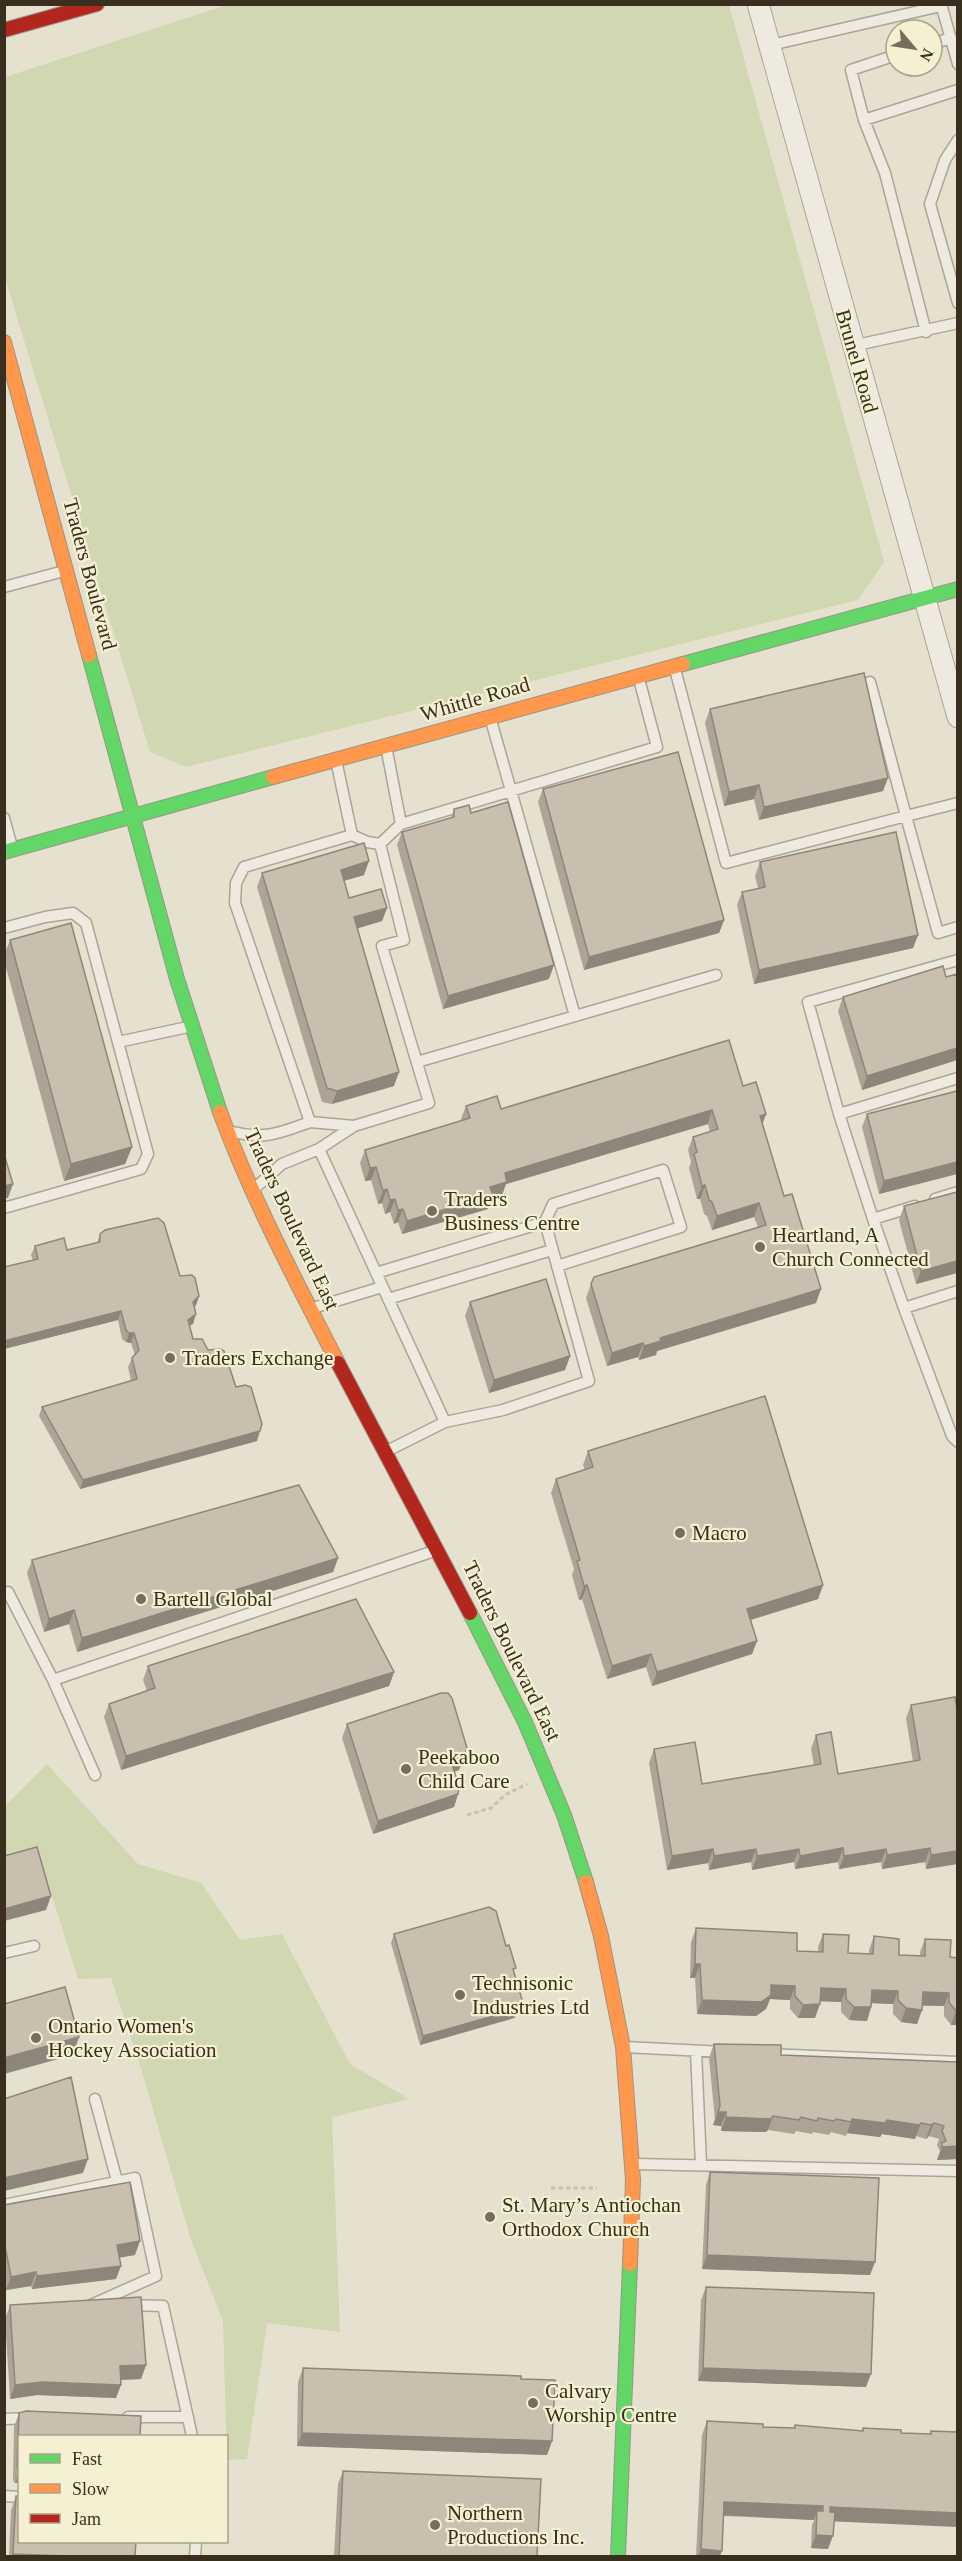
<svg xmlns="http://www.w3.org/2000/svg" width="962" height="2561" font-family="Georgia,serif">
<rect width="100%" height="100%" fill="#e5e1ce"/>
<path fill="#d1d7b0" d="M230,4L729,5L884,562L858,600L186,767L150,752L5,278V77Z
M47,1764L138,1864L201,1883L240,1940L282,1934L350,2064L409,2099L332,2117L340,2332L267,2323L247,2459L227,2460L223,2321L191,2240L140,2065L111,1978L78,1979L38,1851L5,1861V1806Z"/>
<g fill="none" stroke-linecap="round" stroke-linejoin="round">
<g stroke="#aaa597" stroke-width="13">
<path id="lane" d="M941,4L958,64
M932,44L951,38
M771,45L941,6
M896,55L851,70L864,120L958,90
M864,120L885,173L926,332
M958,140L945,160L930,204L958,303
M852,346L958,323
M4,587L64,571
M675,669L726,863L906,816L938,933L958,927
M870,682L906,816L958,803
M490,717L575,1016
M386,746L401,824
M336,760L352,835
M4,818L12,847
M4,928L45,917L73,913L86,923L148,1154L141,1169L4,1208
M118,1042L188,1027
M417,1062L716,975
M839,1114L958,1078
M354,1126L429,1103L382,946L404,940L380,844
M233,1132C265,1140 280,1133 310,1122
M255,1188L282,1164L319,1149
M935,1199L958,1192
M873,1219L839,1114L808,1002L958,960
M545,1222L553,1204L663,1170L681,1227L557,1266
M376,1273L545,1222L589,1381L503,1410L445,1422
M958,1291L904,1308L952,1436L958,1442
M388,1299L552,1250
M313,1308L382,1287
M904,1308L873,1219L915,1206
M385,1452L445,1422L319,1149L354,1126L310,1122L235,903L236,883L244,867L352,835L367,842L380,844L401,824L657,747L639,679
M8,1592L53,1680
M95,1775L53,1680L437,1550
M4,1953L34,1946
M624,2047L725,2052
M696,2051L701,2165
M767,2054L958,2062
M95,2099L117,2181
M634,2164L958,2171
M4,2205L135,2178L156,2276L91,2305
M128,2305L163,2306L192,2436
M128,2417H188
M4,2419L31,2418
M4,2496L20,2497
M195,2556L196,2542"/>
</g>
<g stroke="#aaa597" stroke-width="23">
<path id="street" d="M758,4L958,717"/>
</g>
<g stroke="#9a9586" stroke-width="16">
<path id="fast" d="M89,655L177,979L220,1112
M683,664L958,589
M4,852L273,777
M470,1613L525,1722L564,1815L586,1882
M618,2556L630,2264"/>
</g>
<g stroke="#9a9586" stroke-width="16">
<path id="slow" d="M4,342L89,655
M273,777L683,664
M220,1112C252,1199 296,1281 338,1363
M586,1882L601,1936L623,2047L633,2180L630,2264"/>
</g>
<g stroke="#9a9586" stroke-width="16">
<path id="jam" d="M4,30L97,4
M338,1363L470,1613"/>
</g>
<path stroke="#c6c2b6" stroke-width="3" stroke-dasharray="4.5 3" stroke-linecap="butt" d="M467,1815L491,1808L505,1795L527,1784
M551,2188H597"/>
<use href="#lane" stroke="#eeeadf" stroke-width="10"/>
<use href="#street" stroke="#eeeadf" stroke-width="21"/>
<use href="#fast" stroke="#63d668" stroke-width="14"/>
<use href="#slow" stroke="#ff974d" stroke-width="14"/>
<use href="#jam" stroke="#b3261e" stroke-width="14"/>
</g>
<path fill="#ada496" d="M710,709L883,791L759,820L754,799L724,806L705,723Z
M543,789L724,920L719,933L584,970L538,802Z
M454,809L471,813L549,979L443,1009L397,845L402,832L451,818Z
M760,862L918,935L913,948L754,984L737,905L742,892L758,888L755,876Z
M262,873L364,875L344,881L349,898L387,908L382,921L358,928L394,1086L332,1104L322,1102L257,887Z
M10,940L132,1147L125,1164L64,1181L4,960V955Z
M957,974V1060L862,1090L838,1011L843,997L946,977Z
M743,1086L766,1114L762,1124L816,1303L657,1351L656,1355L639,1360L638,1357L607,1366L586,1298L591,1284L758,1227L754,1217L712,1230L707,1216L704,1214L700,1199H697L689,1168L691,1162L688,1150L693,1137L710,1132L708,1124L506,1184L502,1195L491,1198L488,1209L402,1234L398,1222L394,1224L390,1212L385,1214L382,1203L378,1204L371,1180L365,1181L360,1163L365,1150L461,1121V1119L466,1106L501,1109Z
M957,1091V1174L879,1194L862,1127L867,1114Z
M957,1192V1273L916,1284L899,1220L904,1206Z
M100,1234L180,1276L199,1296L196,1305L194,1307L193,1324L189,1326L193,1339L208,1350L236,1387L257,1441L80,1489L39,1416L42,1407L131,1381L128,1367L132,1358L135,1355L131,1343L126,1342L122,1339L118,1320L4,1349V1267L33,1260L31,1255L35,1246L67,1250L97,1243Z
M470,1302L570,1356L565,1370L489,1393L465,1316Z
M588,1451L823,1585L818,1599L751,1620L757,1641L752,1654L652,1686L646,1667L607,1679L582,1599L579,1600L572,1575L574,1569L551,1493L556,1479L585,1470L583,1465Z
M338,1558L333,1572L77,1652L69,1624L44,1632L27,1573L32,1560Z
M148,1666L394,1672L389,1686L121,1770L104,1717L109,1704L147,1691L143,1680Z
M911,1705L957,1710V1864L926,1869L925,1862L882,1869L881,1862L839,1869L838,1862L795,1869L794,1862L752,1870L751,1862L709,1870L708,1863L667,1870L649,1763L654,1749L702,1784L814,1765L811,1749L816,1735L838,1774L913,1762L906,1718Z
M347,1724L467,1748L459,1770L454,1772L458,1794L454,1807L373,1834L342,1738Z
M696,1928L797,1951L818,1952V1947L823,1934L848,1953L869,1954V1950L874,1936L899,1955L920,1956V1952L925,1939L950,1957L957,1958V2025H951L944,2016V2006H923L917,2024L901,2022L893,2014V2004L871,2003V2007L867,2021L849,2020L841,2012V2002L820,2001L815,2018H798L790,2009V2000L770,1999L766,2009L756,2016L697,2014L695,1978H690L691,1942Z
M394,1934L514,1973L523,2003L519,2012L514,2018L420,2045L391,1943Z
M714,2044L781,2055L957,2062V2159L937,2160L940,2151L937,2145L939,2139L929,2136L926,2139L916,2136L915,2139L882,2134L880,2137L847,2133L846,2136L831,2132L829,2135L813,2132L812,2134L796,2131L794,2134L768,2130L766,2132L721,2131V2126L713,2125L715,2120L709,2058Z
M710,2172L870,2275L702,2269L706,2185Z
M4,2205L135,2255L119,2257L116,2279L32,2289L31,2286L6,2290L4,2281Z
M706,2287L866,2387L698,2381L701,2300Z
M10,2305L146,2365L141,2379L121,2380L116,2398L37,2395L10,2399L5,2319Z
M303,2368L521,2379L552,2441L547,2455L297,2446L298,2382Z
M19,2413L20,2436V2483H15L13,2480L14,2427Z
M707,2421L763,2427L794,2428L795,2425L862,2431L863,2428L901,2433L930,2434L931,2431L957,2432L834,2521L828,2549L811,2548L812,2525L814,2520L724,2516L720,2556H696L702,2435Z
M343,2471L537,2556H334L338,2484Z
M16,2496L135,2556H9L11,2510Z"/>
<path fill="#8d867a" d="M888,778L883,791L759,820L764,807Z
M759,785L754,799L724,806L729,792Z
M369,861L364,875L336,883L341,870Z
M387,908L382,921L349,931L354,917Z
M724,920L719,933L584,970L589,957Z
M918,935L913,948L754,984L759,970Z
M554,965L549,979L443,1009L448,996Z
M957,1048V1060L862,1090L867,1076Z
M399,1072L394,1086L332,1104L337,1091Z
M712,1110L708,1124L506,1184L502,1195L491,1198L488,1209L402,1234L407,1221L490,1187L505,1173Z
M766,1114L761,1128L760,1116Z
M132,1147L125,1164L64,1181L71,1164Z
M957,1162V1174L879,1194L884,1181Z
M376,1167L371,1180L365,1181L370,1168Z
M13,1184L8,1198H4V1186Z
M705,1185L700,1199H697L702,1186Z
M387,1189L382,1203L378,1204L383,1191Z
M395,1199L390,1212L385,1214L390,1200Z
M759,1203L754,1217L712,1230L717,1216Z
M403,1209L398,1222L394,1224L398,1210Z
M957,1261V1273L916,1284L921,1271Z
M821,1289L816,1303L657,1351L656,1355L639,1360L644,1346L660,1338Z
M199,1296L196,1305L190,1311L193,1302Z
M121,1311L118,1320L4,1349V1341Z
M196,1314L193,1324L184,1329L188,1320Z
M129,1333H134L131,1343L126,1342Z
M643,1343L638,1357L607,1366L612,1353Z
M570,1356L565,1370L489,1393L494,1380Z
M260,1431L257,1441L80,1489L83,1480Z
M338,1558L333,1572L77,1652L82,1638Z
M587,1585L582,1599L579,1600L584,1586Z
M823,1585L818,1599L743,1622L747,1609Z
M74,1610L69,1624L44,1632L49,1619Z
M757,1641L752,1654L652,1686L657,1672Z
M651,1654L646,1667L607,1679L612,1666Z
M394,1672L389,1686L121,1770L126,1756Z
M464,1757L459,1770L446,1774L451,1761Z
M458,1794L454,1807L373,1834L378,1821Z
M843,1848L838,1862L795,1869L800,1856Z
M930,1848L925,1862L882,1869L887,1855Z
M713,1849L708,1863L667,1870L672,1856Z
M756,1849L751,1862L709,1870L714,1856Z
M799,1849L794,1862L752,1870L757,1856Z
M886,1849L881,1862L839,1869L844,1856Z
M957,1851V1864L926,1869L931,1855Z
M51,1896L46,1910L4,1921V1909Z
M695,1964H700L695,1978H690Z
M771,1985L795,1986L790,2000L770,1999L766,2009L756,2016L697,2014L702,2000Z
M821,1988L846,1989L841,2002L816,2001Z
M872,1990L898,1991L893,2004L867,2003Z
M923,1992L949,1993L944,2006L918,2005Z
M523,2003L519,2012L514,2018L420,2045L423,2036Z
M820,2004L815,2018H798L803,2005Z
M854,2007H871L867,2021L849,2020Z
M906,2008L922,2010L917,2024L901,2022Z
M956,2011H957V2025H951Z
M79,2037L73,2055L4,2074V2058Z
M718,2112H726L721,2126L713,2125Z
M773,2116L768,2130L766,2132L721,2131L726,2117Z
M852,2119L887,2120L921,2123L915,2139L882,2134L880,2137L847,2133L846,2136Z
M934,2123L929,2136L926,2139L931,2125Z
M957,2146V2159L937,2160L942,2147Z
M88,2159L83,2173L4,2191V2178Z
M140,2241L135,2255L112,2259L117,2245Z
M707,2255L875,2262L870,2275L702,2269Z
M121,2266L116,2279L32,2289L37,2276Z
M36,2272L31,2286L6,2290L11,2277Z
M146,2365L141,2379L115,2380L120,2366Z
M703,2368L871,2374L866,2387L698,2381Z
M42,2382L121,2385L116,2398L37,2395L10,2399L15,2385Z
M302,2433L552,2441L547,2455L297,2446Z
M20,2470V2483H15Z
M724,2502L823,2506L818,2520L817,2511L814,2520L719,2515Z
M830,2507L957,2513V2527L825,2521Z
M816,2535L833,2536L828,2549L811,2548Z
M701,2549L722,2551L720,2556H698Z
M13,2554L71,2556H12Z"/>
<path fill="#c9bfaf" stroke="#8d867a" stroke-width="1.5" d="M864,673L888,778L764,807L759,785L729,792L710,709Z
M678,752L724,920L589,957L543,789Z
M508,802L554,965L448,996L402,832L454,817V809L469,805L471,813Z
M896,832L918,935L759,970L742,892L765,887L760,862Z
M364,843L369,861L341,870L349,898L381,889L387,908L354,917L399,1072L337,1091L327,1088L262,873Z
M71,923L132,1147L71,1164L10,940Z
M943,966L946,977L957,974V1048L867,1076L843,997Z
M729,1040L743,1086L756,1082L766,1114L760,1116L784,1196L792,1194L821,1289L660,1338L661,1341L644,1346L643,1343L612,1353L591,1284L594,1277L766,1225L759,1203L717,1216L712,1202L709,1200L705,1185L702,1186L694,1154L697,1152L693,1137L718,1129L712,1110L505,1173L507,1182L490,1187L493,1195L407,1221L403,1209L398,1210L395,1199L390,1200L387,1189L383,1191L376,1167L370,1168L365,1150L470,1118L466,1106L497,1096L501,1109Z
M957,1091V1162L884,1181L867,1114Z
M4,1154L13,1184L4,1186Z
M957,1192V1261L921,1271L904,1206Z
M158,1218L164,1223L180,1276L192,1275L195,1278L199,1296L193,1302L196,1314L188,1320L193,1339H202L208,1350L220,1349L224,1351L236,1387L245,1385L251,1387L262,1424L260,1431L83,1480L42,1407L137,1379L132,1358L139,1350L134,1333H129L126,1330L121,1311L4,1341V1267L38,1259L35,1246L64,1238L67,1250L100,1242V1234L105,1230Z
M546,1279L570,1356L494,1380L470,1302Z
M765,1396L823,1585L747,1609L757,1641L657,1672L651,1654L612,1666L587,1585L584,1586L577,1561L580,1560L556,1479L593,1467L588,1451Z
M299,1485L338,1558L82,1638L74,1610L49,1619L32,1560Z
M356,1599L394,1672L126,1756L109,1704L155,1688L148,1666Z
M441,1693H448L452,1698L467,1748L464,1757L451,1761L459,1787L458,1794L378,1821L347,1724Z
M955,1697L957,1710V1851L931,1855L930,1848L887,1855L886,1849L844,1856L843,1848L800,1856L799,1849L757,1856L756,1849L714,1856L713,1849L672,1856L654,1749L695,1742L702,1784L821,1764L816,1735L831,1732L838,1774L920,1760L911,1705Z
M37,1847L51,1896L4,1909V1856Z
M489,1907L496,1911L506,1946L509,1945L516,1968L513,1969L523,2003L518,2009L423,2036L394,1934Z
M696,1928L797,1933V1951L823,1952V1934L849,1935L848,1953L873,1954L874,1936L899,1939V1955L925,1956V1939L951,1940L950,1957L957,1958V2011H956L949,2002V1993L923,1992L922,2010L906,2008L898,2000V1991L872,1990L871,2007H854L846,1999V1989L821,1988L820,2004L803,2005L795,1996V1986L771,1985V1995L761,2002L702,2000L700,1964H695Z
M65,1987L79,2037L4,2058V2004Z
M714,2044L781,2045V2055L957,2062V2146L942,2147V2143L946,2141L942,2131L944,2126L934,2123L931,2125L921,2123L919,2125L887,2120L885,2123L852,2119L851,2122L836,2119L834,2121L818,2118L817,2121L801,2117L799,2120L773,2116L771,2119L726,2117V2112H718L720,2106Z
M71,2077L88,2159L4,2178V2104H5L4,2099Z
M710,2172L879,2178L875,2262L707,2255Z
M130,2182L140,2241L117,2245L121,2266L37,2276L36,2272L11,2277L4,2241V2205Z
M706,2287L874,2293L871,2374L703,2368Z
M141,2297L146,2365L120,2366L121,2385L42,2382L15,2385L10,2305Z
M303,2368L521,2376V2379L555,2380L552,2441L302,2433Z
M26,2411L141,2416L140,2436H20V2469L17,2466L19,2413Z
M707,2421L763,2424V2427L795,2428V2425L863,2431V2428L901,2430V2433L931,2434V2431L957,2432V2513L830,2507V2512H835L833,2536L816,2535L817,2511H823V2506L724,2502L722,2551L701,2549Z
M343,2471L541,2479L537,2556H339Z
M16,2496H20V2541H136L135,2556H71L13,2554Z"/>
<g fill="#766d5c" stroke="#f6f0d3" stroke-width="2">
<circle cx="432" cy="1211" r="6"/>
<circle cx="760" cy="1247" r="6"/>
<circle cx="170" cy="1358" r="6"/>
<circle cx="680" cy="1533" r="6"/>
<circle cx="141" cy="1599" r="6"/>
<circle cx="406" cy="1769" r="6"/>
<circle cx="460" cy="1995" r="6"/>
<circle cx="36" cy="2038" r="6"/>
<circle cx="490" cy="2217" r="6"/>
<circle cx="533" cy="2403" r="6"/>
<circle cx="435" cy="2525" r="6"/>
</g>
<g text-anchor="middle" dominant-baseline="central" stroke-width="4.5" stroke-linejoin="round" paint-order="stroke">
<g font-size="21" fill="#3a2e1e" stroke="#f6f0d3">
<text transform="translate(857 361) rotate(74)">Brunel Road</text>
<text transform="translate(90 574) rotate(75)">Traders Boulevard</text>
<text transform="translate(475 699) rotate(-16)">Whittle Road</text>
<text transform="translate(292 1219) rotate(65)">Traders Boulevard East</text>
<text transform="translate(512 1651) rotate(64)">Traders Boulevard East</text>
</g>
<g font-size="21" fill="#3a2e1e" stroke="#f6f0d3" text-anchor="start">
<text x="444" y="1199">Traders<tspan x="444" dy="24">Business Centre</tspan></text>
<text x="772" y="1235">Heartland, A<tspan x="772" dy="24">Church Connected</tspan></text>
<text x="182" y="1358">Traders Exchange</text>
<text x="692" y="1533">Macro</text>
<text x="153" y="1599">Bartell Global</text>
<text x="418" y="1757">Peekaboo<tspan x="418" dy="24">Child Care</tspan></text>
<text x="472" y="1983">Technisonic<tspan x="472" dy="24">Industries Ltd</tspan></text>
<text x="48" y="2026">Ontario Women's<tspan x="48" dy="24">Hockey Association</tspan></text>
<text x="502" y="2205">St. Mary’s Antiochan<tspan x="502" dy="24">Orthodox Church</tspan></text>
<text x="545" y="2391">Calvary<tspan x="545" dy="24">Worship Centre</tspan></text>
<text x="447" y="2513">Northern<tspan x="447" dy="24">Productions Inc.</tspan></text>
</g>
</g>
<rect width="962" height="2561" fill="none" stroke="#3a2e1e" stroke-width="12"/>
<rect x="18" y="2435" width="210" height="108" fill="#f6f0d3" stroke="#aba28b" stroke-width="1.5"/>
<rect x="30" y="2454" width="30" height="9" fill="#63d668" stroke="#aba28b" stroke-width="1.5"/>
<text x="72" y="2465" font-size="18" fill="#3a2e1e">Fast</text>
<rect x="30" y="2484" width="30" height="9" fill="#ff974d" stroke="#aba28b" stroke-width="1.5"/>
<text x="72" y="2495" font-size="18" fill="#3a2e1e">Slow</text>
<rect x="30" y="2514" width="30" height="9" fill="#b3261e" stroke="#aba28b" stroke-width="1.5"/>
<text x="72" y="2525" font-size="18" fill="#3a2e1e">Jam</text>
<g transform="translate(914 48) rotate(119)"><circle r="28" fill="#f6f0d3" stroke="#aba28b" stroke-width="1.5"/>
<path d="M0-4.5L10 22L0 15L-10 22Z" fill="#766d5c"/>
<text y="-9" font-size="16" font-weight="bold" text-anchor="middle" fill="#3a2e1e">N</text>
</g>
</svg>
